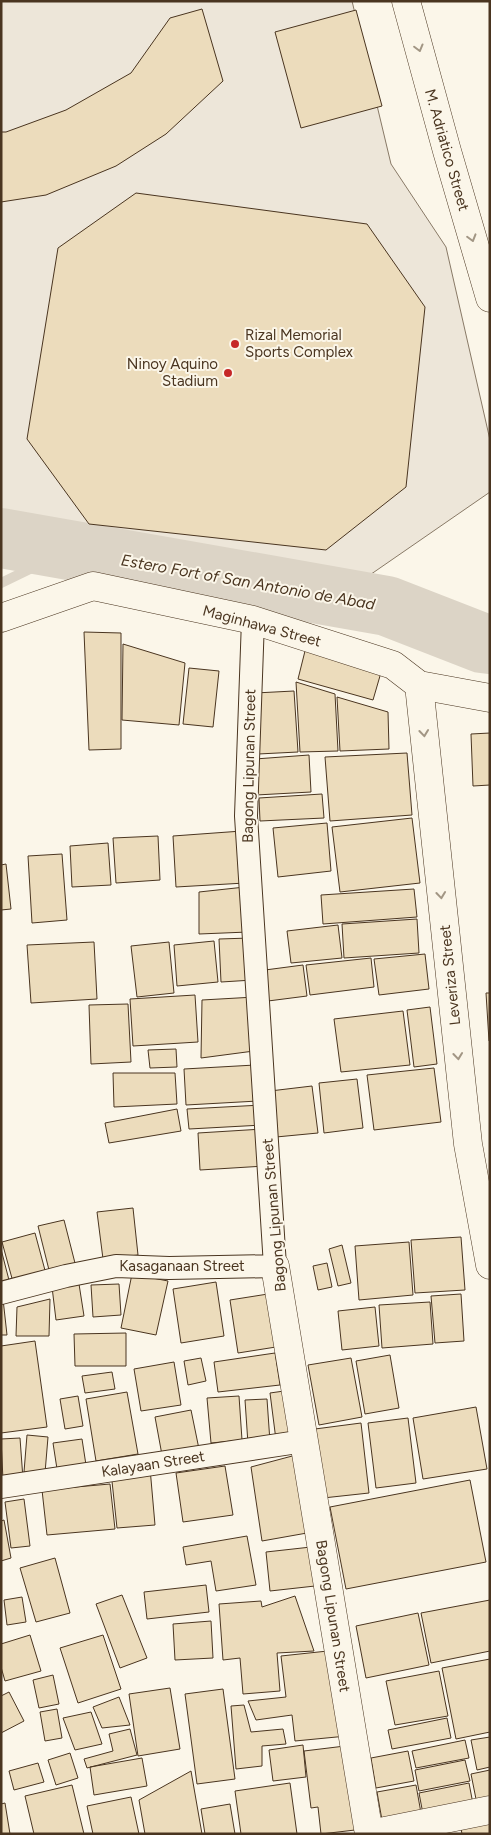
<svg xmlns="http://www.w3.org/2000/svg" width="491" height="1835" font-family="Figtree,sans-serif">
<rect width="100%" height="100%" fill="#fbf6e9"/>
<path fill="#ede6d9" stroke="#887966" d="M1,1H352L391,164L446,247L490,440V492L364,579L1,516Z"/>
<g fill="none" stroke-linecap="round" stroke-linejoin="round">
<path stroke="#dcd4c6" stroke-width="10" d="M1,583L69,550"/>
<path stroke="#dcd4c6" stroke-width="60" d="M1,538L387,606L482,643L490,644"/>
</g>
<path fill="#ecdcbc" stroke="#4a3520" d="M202,9L223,81L166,134L116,166L46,195L1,202V132H6L66,110L131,73L170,18Z
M356,10L382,106L301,128L275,32Z
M136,193L367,224L425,307L406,487L326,550L89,524L27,439L58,248Z
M84,632L121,633V749L89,750Z
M123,644L185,663L179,725L122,720Z
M306,647L382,669L373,700L298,679Z
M189,668L219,671L213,727L183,724Z
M296,682L335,694L338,751L300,752Z
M294,691L298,752L258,754L255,693Z
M337,697L388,712L389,749L340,751Z
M490,733V785L473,786L471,734Z
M407,753L412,815L330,821L325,757Z
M309,755L311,792L256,795L255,759Z
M322,794L324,818L260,821L259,798Z
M412,818L420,883L340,892L332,827Z
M327,823L331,871L278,877L273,828Z
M242,831L245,883L176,887L173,836Z
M158,836L160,880L116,883L113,838Z
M108,843L111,885L72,887L70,846Z
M62,854L67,920L32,923L28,856Z
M6,864L11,909L1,910V865Z
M245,887L248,932L199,934V892Z
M414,889L417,917L323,924L321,895Z
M417,919L419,953L344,958L342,924Z
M338,925L342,958L291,963L287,931Z
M250,938L253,980L221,982L219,939Z
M214,941L218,982L177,986L174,945Z
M94,942L97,999L31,1003L27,945Z
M169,942L174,993L137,997L131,946Z
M425,954L429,989L379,995L374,959Z
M371,958L374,987L310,995L306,965Z
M303,965L307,996L268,1001L265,970Z
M486,993H490V1041H489Z
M195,995L198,1042L133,1046L130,999Z
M255,997L254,1051L201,1058L202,1000Z
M128,1004L131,1062L91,1064L89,1005Z
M430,1007L437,1064L414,1067L407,1010Z
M403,1011L410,1065L341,1072L334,1019Z
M176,1049L177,1067L150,1068L148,1050Z
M255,1065L258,1101L186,1105L184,1069Z
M434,1068L441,1122L374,1130L367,1075Z
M113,1073H175L177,1104L114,1107Z
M357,1079L363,1128L324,1133L319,1083Z
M312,1086L318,1133L276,1137L270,1091Z
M262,1105L263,1125L189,1129L187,1109Z
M177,1109L181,1131L109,1143L105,1123Z
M263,1129L265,1166L200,1170L198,1133Z
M133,1208L138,1255L103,1259L97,1212Z
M64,1220L76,1267L50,1274L38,1226Z
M35,1233L46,1274L13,1282L2,1242Z
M461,1237L465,1290L415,1293L411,1240Z
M409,1242L413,1295L359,1300L355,1246Z
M342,1245L351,1283L338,1286L329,1249Z
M1,1249L10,1284L1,1286Z
M327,1263L332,1287L318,1290L313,1266Z
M132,1274L168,1281L156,1335L121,1328Z
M216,1282L224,1336L181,1343L173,1289Z
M79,1284L84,1316L56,1320L52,1287Z
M119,1284L121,1315L93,1317L91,1285Z
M268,1294L276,1347L238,1353L230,1300Z
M461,1294L464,1341L435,1343L431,1296Z
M1,1299H3L7,1335H1Z
M50,1299L49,1336H16L17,1307Z
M430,1302L433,1344L382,1348L379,1305Z
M375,1307L379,1346L342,1350L338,1311Z
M126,1333V1366H75L74,1334Z
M35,1341L47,1427L1,1433V1346Z
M275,1353L280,1385L218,1392L214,1362Z
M390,1355L399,1408L365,1414L356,1361Z
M201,1358L206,1381L188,1385L184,1361Z
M351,1358L362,1417L319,1425L308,1365Z
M174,1362L181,1405L141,1411L134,1369Z
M112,1372L115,1389L85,1393L82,1376Z
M291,1390L297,1437L276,1440L270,1393Z
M127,1392L138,1454L96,1461L86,1399Z
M78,1396L83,1426L65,1429L60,1399Z
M239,1396L242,1440L211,1443L207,1398Z
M267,1399L270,1442L248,1444L245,1400Z
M476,1407L487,1469L423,1479L413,1418Z
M191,1410L199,1449L162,1455L155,1417Z
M408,1418L416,1483L376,1488L368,1423Z
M361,1423L369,1493L323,1498L315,1429Z
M27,1435L48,1437L45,1473L24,1472Z
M20,1438L23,1479L3,1480L1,1439Z
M82,1439L86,1465L57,1469L53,1443Z
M296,1455L307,1533L262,1541L251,1467Z
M225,1466L233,1515L183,1522L176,1473Z
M150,1468L155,1525L117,1528L111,1472Z
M470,1480L486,1562L346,1589L330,1507Z
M110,1484L115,1529L47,1535L42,1490Z
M24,1499L30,1546L11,1548L5,1502Z
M4,1520L11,1558L1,1561V1521Z
M247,1536L256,1585L216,1591L211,1561L186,1565L183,1547Z
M311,1547L315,1586L270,1591L266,1552Z
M55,1558L70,1613L36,1622L20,1568Z
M206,1585L209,1612L147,1619L144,1592Z
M122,1595L147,1658L120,1668L96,1604Z
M295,1596L314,1651L277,1653L280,1691L243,1694L240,1658L223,1660L219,1604L261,1601L262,1607Z
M22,1597L26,1622L7,1625L4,1600Z
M490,1600V1651L431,1663L421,1613Z
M418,1613L429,1665L366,1678L356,1626Z
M211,1621L213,1658L175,1660L173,1624Z
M30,1635L41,1671L5,1681L1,1667V1644Z
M103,1635L121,1689L78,1703L60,1648Z
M337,1650L347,1736L295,1741L292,1715L256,1720L248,1701L286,1697L281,1656Z
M490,1659V1732L456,1739L442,1668Z
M439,1671L448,1716L395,1725L386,1681Z
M53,1675L59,1704L39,1708L33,1680Z
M170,1688L180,1749L138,1756L129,1694Z
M223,1689L235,1779L197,1784L185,1694Z
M9,1692L24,1721L1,1733V1696Z
M119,1697L130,1725L102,1728L93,1707Z
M244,1705L251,1732L283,1729L286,1744L262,1746V1766L236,1769L231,1706Z
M57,1709L62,1738L45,1741L40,1712Z
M91,1712L102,1744L75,1750L63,1718Z
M447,1718L451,1738L392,1749L388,1730Z
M130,1729L137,1755L87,1768L84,1759L113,1751L109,1734Z
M490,1737V1767L477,1770L471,1740Z
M465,1740L469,1758L416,1768L412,1751Z
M303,1745L306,1777L273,1781L269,1750Z
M345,1746L355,1830L321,1834L318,1807L311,1808L304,1751Z
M408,1751L414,1781L376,1788L371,1758Z
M70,1753L78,1778L56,1785L48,1760Z
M142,1758L147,1786L94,1795L90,1767Z
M465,1760L470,1781L419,1791L415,1770Z
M38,1763L44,1782L14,1790L9,1771Z
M490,1770V1802L477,1804L471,1774Z
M191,1771L202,1834H145L139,1800Z
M290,1783L297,1834H241L235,1791Z
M469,1783L473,1804L423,1814L419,1793Z
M72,1785L84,1834H34L25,1796Z
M416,1785L421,1813L382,1820L377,1792Z
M131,1797L139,1834H93L87,1806Z
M5,1803L10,1834H1V1804Z
M230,1804L235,1834H205L201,1809Z
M490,1818V1834H462L460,1823Z"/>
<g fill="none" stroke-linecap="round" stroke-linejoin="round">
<g stroke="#4a3520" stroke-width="24">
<path id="pedestrian" d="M1,1293L66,1276L116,1266L169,1268L275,1266L246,816L253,620
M1,1487L304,1441"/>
</g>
<g stroke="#4a3520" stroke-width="29">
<path id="minor" d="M1,618L93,586L253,620L393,665L419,685L490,698
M419,685L468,1144L490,1265
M275,1266L369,1834
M370,1834L490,1810"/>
</g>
<g stroke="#4a3520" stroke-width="29">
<path id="tertiary" d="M406,1L447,151L490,298"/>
</g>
<use href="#pedestrian" stroke="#fbf6e9" stroke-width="22"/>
<use href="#minor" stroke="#fbf6e9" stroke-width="28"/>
<use href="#tertiary" stroke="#fbf6e9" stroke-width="28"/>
</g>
<defs><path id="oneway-chevron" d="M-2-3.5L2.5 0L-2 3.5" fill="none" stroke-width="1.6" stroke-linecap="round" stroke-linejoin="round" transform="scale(1.25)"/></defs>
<g stroke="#a29684">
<use href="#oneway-chevron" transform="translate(419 48) rotate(75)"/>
<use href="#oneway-chevron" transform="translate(472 238) rotate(74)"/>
<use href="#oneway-chevron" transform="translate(424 733) rotate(84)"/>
<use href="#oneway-chevron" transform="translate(441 895) rotate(84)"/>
<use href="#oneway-chevron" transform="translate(458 1056) rotate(84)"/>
</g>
<g fill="#c62828" stroke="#fbf6e9" stroke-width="2">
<circle cx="235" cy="344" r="5"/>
<circle cx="228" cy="373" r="5"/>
</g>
<g text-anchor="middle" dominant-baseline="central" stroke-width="4" stroke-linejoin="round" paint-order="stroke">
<g font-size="15" fill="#4a3520" stroke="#fbf6e9">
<text transform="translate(447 150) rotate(74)">M. Adriatico Street</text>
<text transform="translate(262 626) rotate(15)">Maginhawa Street</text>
<text transform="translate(249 766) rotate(-89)">Bagong Lipunan Street</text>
<text transform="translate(450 975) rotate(-96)">Leveriza Street</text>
<text transform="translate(274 1215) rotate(-95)">Bagong Lipunan Street</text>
<text x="182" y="1266">Kasaganaan Street</text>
<text transform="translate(153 1464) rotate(-9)">Kalayaan Street</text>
<text transform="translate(333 1616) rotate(81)">Bagong Lipunan Street</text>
</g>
<g font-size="15" fill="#4a3520" stroke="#fbf6e9" text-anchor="start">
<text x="245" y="335">Rizal Memorial<tspan x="245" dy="17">Sports Complex</tspan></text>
<text x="218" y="364" text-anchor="end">Ninoy Aquino<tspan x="218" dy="17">Stadium</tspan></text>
</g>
<g font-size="16" font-style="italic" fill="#4a3520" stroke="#fbf6e9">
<text transform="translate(248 582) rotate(10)">Estero Fort of San Antonio de Abad</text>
</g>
</g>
<rect width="491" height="1835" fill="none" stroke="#4a3520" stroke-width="5"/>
</svg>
